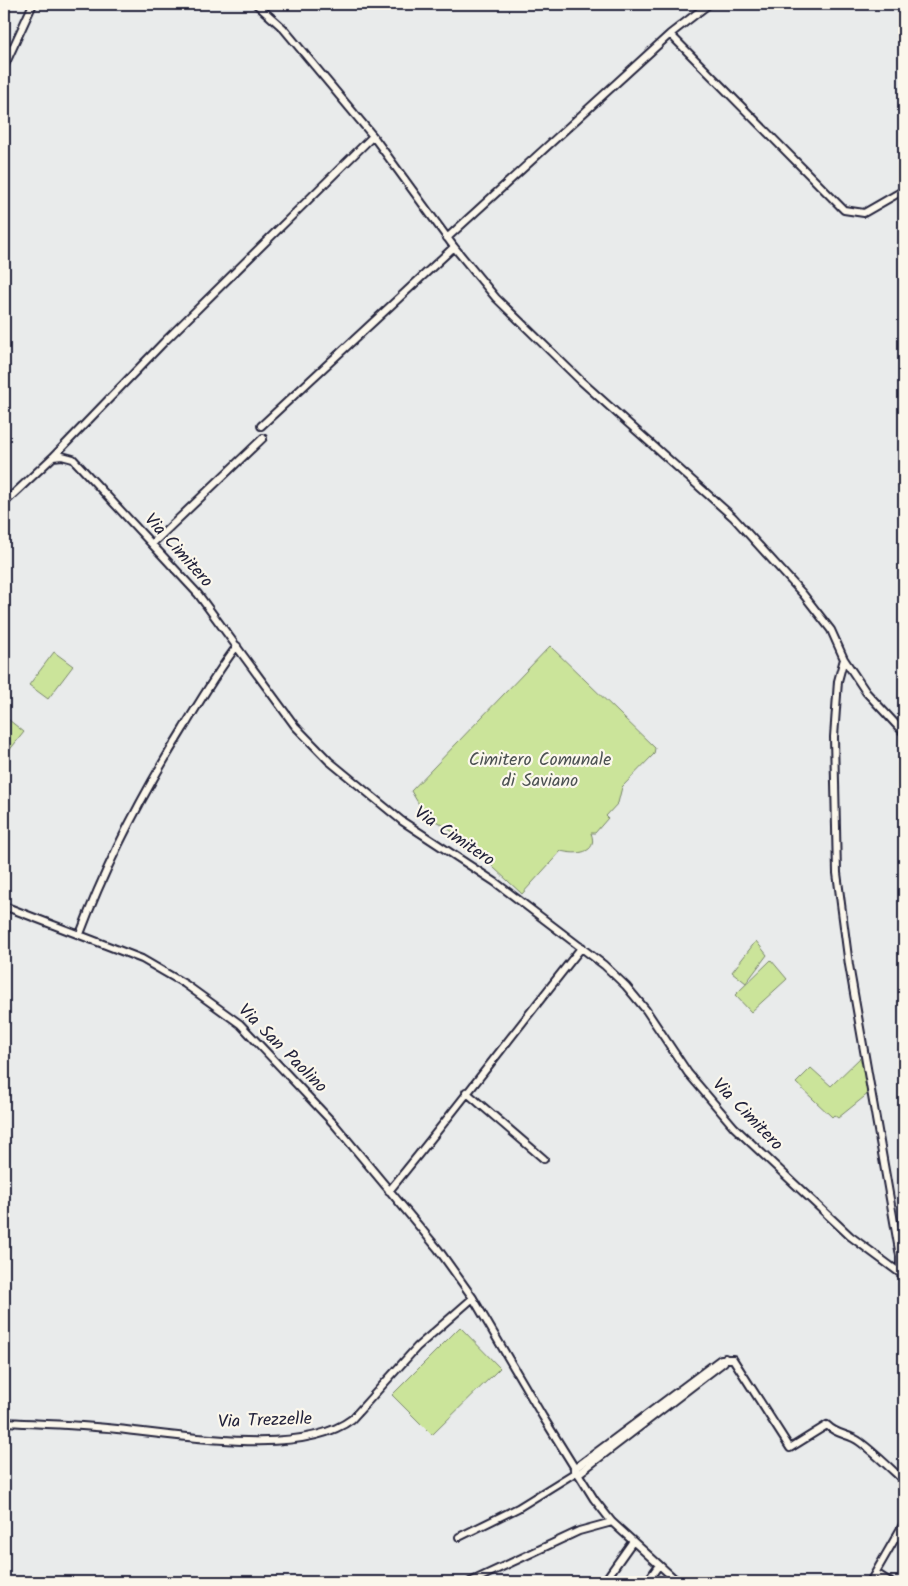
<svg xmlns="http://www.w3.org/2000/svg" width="908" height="1586" font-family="Kalam,sans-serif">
<rect width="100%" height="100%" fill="#e9ebeb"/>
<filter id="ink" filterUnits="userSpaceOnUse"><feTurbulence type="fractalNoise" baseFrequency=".02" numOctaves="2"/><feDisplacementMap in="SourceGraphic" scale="10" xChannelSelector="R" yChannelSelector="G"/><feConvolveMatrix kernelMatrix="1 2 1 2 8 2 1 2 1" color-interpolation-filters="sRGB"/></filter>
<g filter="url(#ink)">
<path fill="#cbe49a" stroke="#76836a" d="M550,646L655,748L654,754L622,787L618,803L606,816L608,818L595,833H591C599,854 576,855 561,851L522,894L466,842L443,825L426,816L411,791Z
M54,652L73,666L48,699L29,685Z
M4,716L24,732L4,757Z
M756,941L767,955L746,983L732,972Z
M771,960L787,979L751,1012L735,995Z
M863,1055L869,1093L838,1118L834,1115L832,1117L796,1083L811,1068L831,1086Z
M460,1327L500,1368L432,1435L392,1395Z"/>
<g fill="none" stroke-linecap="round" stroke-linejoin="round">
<g stroke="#22223b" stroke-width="10">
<path id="street" d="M256,4L283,28L373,136L454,247L496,298L581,381L733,517L803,594L831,630L844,659L866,692L904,733
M670,34L709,4
M4,67L33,4
M447,238L670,34L844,210L864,213L904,190
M261,426L454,247
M53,457L164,342L373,136
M4,503L53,457L62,456L73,459L198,594L295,726L329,761L402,821L495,882L604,965L626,986L646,1010L688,1073L734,1127L850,1236L904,1276
M152,544L263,438
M844,659L838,681L834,737L837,873L849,965L900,1256V1271
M4,906L142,959L185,984L240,1024L335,1125L438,1249L473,1298L543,1417L594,1499L612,1522L678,1582
M80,934C107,862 142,795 183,729C200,701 217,672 237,646
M466,1092L544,1159
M389,1191C455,1111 517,1028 582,947
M4,1422C42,1424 80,1425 117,1429C179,1435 301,1458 352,1419L417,1347L473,1298
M574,1469L721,1359H733L790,1448L827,1425C838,1436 848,1433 860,1442C876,1454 890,1468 904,1481
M578,1474L724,1362L725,1358
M459,1537L518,1508L576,1472
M876,1573L890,1582
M470,1582L579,1531L612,1522
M604,1582L633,1541
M647,1582L659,1565
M870,1582L904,1523"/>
</g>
<use href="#street" stroke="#fbf7ec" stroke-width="6"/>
</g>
</g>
<g text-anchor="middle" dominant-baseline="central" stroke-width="4.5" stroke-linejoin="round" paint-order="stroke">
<g font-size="18" fill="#22223b" stroke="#fbf7ec">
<text transform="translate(178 551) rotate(48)">Via Cimitero</text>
<text transform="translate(454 837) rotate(34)">Via Cimitero</text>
<text transform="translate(282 1049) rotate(45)">Via San Paolino</text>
<text transform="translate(747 1115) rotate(46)">Via Cimitero</text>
<text transform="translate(265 1421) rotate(-2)">Via Trezzelle</text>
</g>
<g font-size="18" fill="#4c5253" stroke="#fbf7ec">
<text x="540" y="760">Cimitero Comunale<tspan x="540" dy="21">di Saviano</tspan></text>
</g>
</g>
<rect width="908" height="1586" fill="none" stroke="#fbf7ec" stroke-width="20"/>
<rect x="10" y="10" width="888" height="1566" fill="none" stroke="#22223b" stroke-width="2" filter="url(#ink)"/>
</svg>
